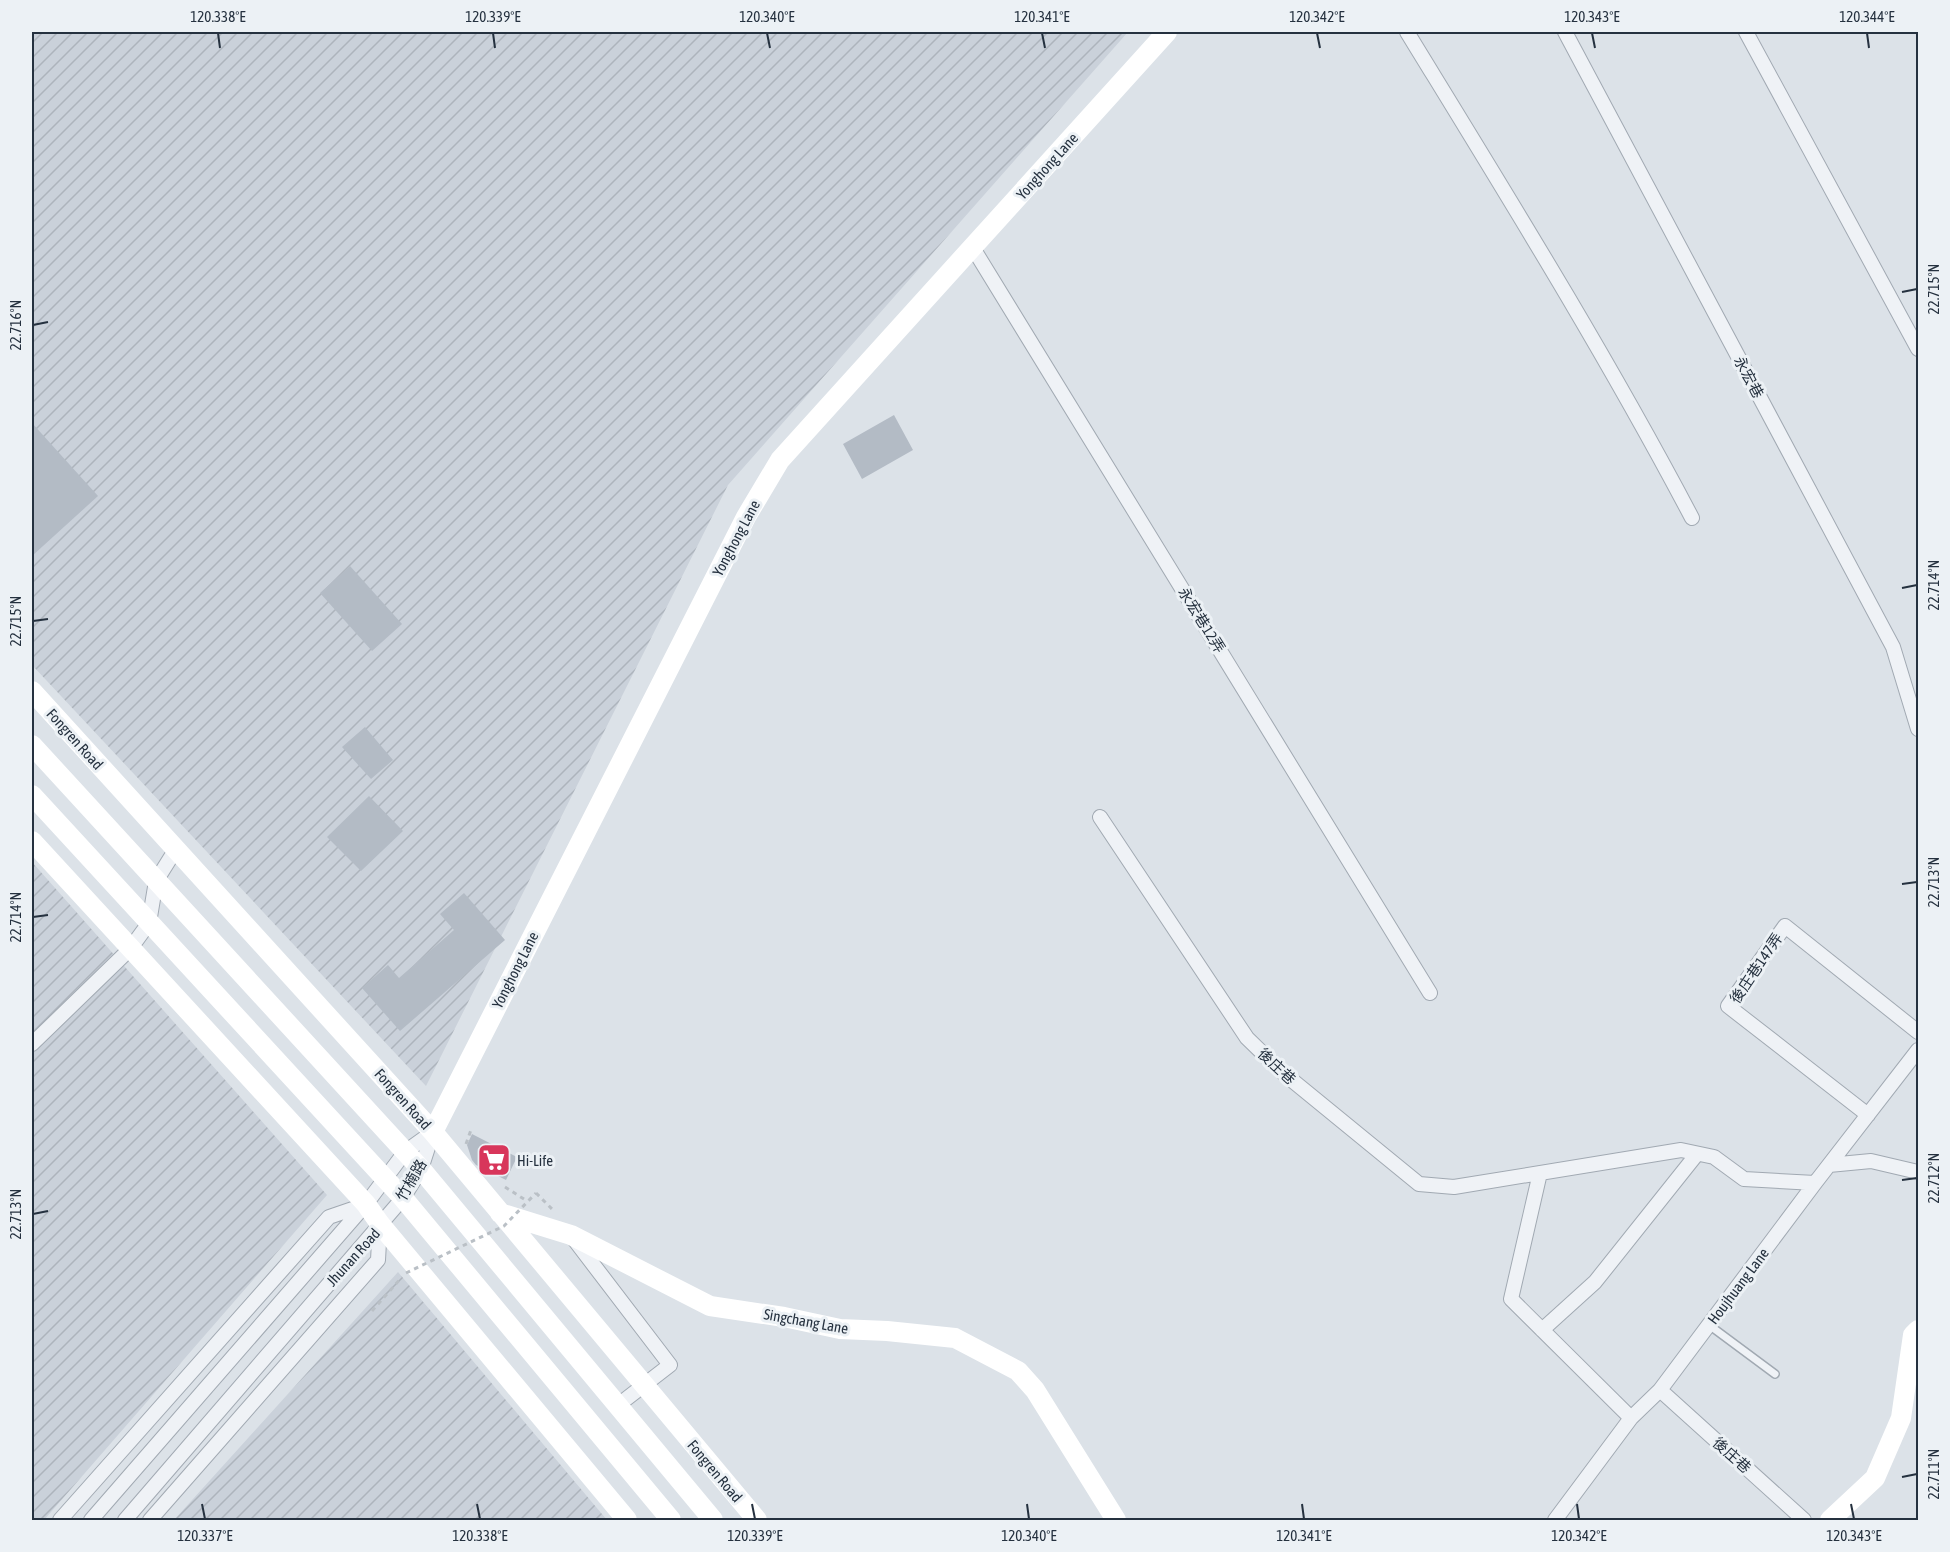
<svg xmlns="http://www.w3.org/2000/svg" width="1950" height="1552" font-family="'Asap Condensed','Noto Sans TC',sans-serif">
<defs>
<pattern id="industrial-furrows" width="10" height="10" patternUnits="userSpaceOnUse" patternTransform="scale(1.5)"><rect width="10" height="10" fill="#cad1da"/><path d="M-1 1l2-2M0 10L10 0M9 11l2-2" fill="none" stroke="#adb4bc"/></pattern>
</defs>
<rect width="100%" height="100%" fill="#dce2e8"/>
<path fill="url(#industrial-furrows)" d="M32,32H1128L728,485L426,1086L32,665Z
M32,862L327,1195L44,1520H32Z
M398,1272L607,1520H174Z"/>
<path fill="#b3bbc5" d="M894,415L913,450L862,479L843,444Z
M32,423L98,496L32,556Z
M350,566L402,624L372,651L320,593Z
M365,727L393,760L371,779L342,747Z
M369,796L403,831L361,871L327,837Z
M464,893L505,940L400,1031L362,988L388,965L399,978L454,930L440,914Z
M472,1134L517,1157L506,1180L476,1165L472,1160L467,1145Z"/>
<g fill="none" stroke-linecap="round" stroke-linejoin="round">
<g stroke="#a1a9b2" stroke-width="10">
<path id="lane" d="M1709,1325L1775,1374"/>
</g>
<g stroke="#a1a9b2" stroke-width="16">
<path id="street" d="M1407,32C1505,192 1604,351 1692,518
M1565,32L1893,647L1918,729
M1746,32L1918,349
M973,248L1430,993
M1100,817L1247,1038L1282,1072L1419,1184L1454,1187L1681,1150L1714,1157L1744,1179L1815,1183
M32,1044L130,949L149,923L156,881L176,849
M1868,1115L1728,1006L1785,926L1918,1032
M1829,1165L1871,1161L1918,1172
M1540,1173L1511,1299L1631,1418
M573,1238L670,1365L617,1406
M1542,1330L1595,1282L1697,1154
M1660,1390L1804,1520
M60,1520L329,1217L364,1205
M91,1520L366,1204L405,1152L433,1132
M125,1520L403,1198L421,1169L433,1132
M150,1520L378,1260L380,1224
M1555,1520L1631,1418L1660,1390L1815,1183L1918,1050"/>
</g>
<path stroke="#bac0c6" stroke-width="3" stroke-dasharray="4.5 4.5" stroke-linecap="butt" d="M466,1144L472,1127
M505,1187L527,1201
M536,1193L552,1209
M372,1311L402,1277"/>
<use href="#lane" stroke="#eff2f6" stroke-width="7"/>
<use href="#street" stroke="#eff2f6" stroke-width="14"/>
<path stroke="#fff" stroke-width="20" d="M32,691L433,1132L757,1520
M32,745L421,1169L713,1520
M32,795L403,1198L671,1520
M32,841L366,1204L380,1224L627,1520
M433,1132L746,517L780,460L1167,32
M500,1213L571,1235L710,1306L784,1317L840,1329L887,1331L955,1338L1018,1371L1035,1390L1116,1520
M1830,1520L1875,1478L1901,1418L1913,1335L1918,1330"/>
<path stroke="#bac0c6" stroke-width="3" stroke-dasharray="4.5 4.5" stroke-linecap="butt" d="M406,1273L504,1226L536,1193"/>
</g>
<path fill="none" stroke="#25313f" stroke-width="2" d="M218,33L220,48M493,33L495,48M767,33L770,48M1042,33L1045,48M1317,33L1320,48M1592,33L1595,48M1867,33L1869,48M1902,292L1917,289M33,325L48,322M1902,588L1917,585M33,621L48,619M1902,884L1917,882M33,917L48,915M1902,1180L1917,1178M33,1214L48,1211M1902,1477L1917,1474M202,1504L205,1519M477,1504L480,1519M752,1504L755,1519M1027,1504L1029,1519M1302,1504L1304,1519M1577,1504L1579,1519M1851,1504L1854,1519"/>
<defs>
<g id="supermarket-square" transform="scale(1.725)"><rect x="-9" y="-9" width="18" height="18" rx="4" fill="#d8365b" stroke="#ecf1f5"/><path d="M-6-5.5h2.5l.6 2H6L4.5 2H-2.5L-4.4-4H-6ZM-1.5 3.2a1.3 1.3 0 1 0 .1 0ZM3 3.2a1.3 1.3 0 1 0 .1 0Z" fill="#fff"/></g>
</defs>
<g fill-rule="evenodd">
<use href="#supermarket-square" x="494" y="1160"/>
</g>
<g text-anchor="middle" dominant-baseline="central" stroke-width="6" stroke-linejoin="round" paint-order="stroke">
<g font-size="15" fill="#25313f" stroke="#ecf1f5">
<text transform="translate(1047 166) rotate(-48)">Yonghong Lane</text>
<text transform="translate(1749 377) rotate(62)">永宏巷</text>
<text transform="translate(736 538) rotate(-62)">Yonghong Lane</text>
<text transform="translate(1202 620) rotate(58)">永宏巷12弄</text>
<text transform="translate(75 739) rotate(48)">Fongren Road</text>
<text transform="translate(1756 968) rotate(-56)">後庄巷147弄</text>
<text transform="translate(515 970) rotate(-63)">Yonghong Lane</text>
<text transform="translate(1277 1066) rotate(43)">後庄巷</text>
<text transform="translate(403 1099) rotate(48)">Fongren Road</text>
<text transform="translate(411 1180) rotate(-60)">竹楠路</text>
<text transform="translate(353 1257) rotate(-48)">Jhunan Road</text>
<text transform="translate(1738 1286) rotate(-53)">Houjhuang Lane</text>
<text transform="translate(806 1321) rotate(10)">Singchang Lane</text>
<text transform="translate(1732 1455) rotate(42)">後庄巷</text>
<text transform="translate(715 1471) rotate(50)">Fongren Road</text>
</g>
<g font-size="15" fill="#25313f" stroke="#ecf1f5" text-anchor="start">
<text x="517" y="1160">Hi-Life</text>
</g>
</g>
<rect width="1950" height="1552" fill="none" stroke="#ecf1f5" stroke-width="66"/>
<rect x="33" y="33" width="1884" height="1486" fill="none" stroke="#25313f" stroke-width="2"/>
<g font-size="15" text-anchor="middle" fill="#25313f">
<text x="218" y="22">120.338°E</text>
<text x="493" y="22">120.339°E</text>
<text x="767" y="22">120.340°E</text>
<text x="1042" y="22">120.341°E</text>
<text x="1317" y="22">120.342°E</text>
<text x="1592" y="22">120.343°E</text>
<text x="1867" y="22">120.344°E</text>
<text transform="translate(1934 289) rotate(-90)" y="5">22.715°N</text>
<text transform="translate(16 325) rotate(-90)" y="5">22.716°N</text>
<text transform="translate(1934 585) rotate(-90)" y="5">22.714°N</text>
<text transform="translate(16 621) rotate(-90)" y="5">22.715°N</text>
<text transform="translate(1934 882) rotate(-90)" y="5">22.713°N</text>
<text transform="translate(16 917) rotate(-90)" y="5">22.714°N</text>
<text transform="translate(1934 1178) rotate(-90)" y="5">22.712°N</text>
<text transform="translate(16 1214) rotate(-90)" y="5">22.713°N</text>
<text transform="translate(1934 1474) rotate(-90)" y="5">22.711°N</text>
<text x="205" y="1541">120.337°E</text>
<text x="480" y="1541">120.338°E</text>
<text x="755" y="1541">120.339°E</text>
<text x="1029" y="1541">120.340°E</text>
<text x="1304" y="1541">120.341°E</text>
<text x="1579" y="1541">120.342°E</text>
<text x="1854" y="1541">120.343°E</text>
</g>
</svg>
